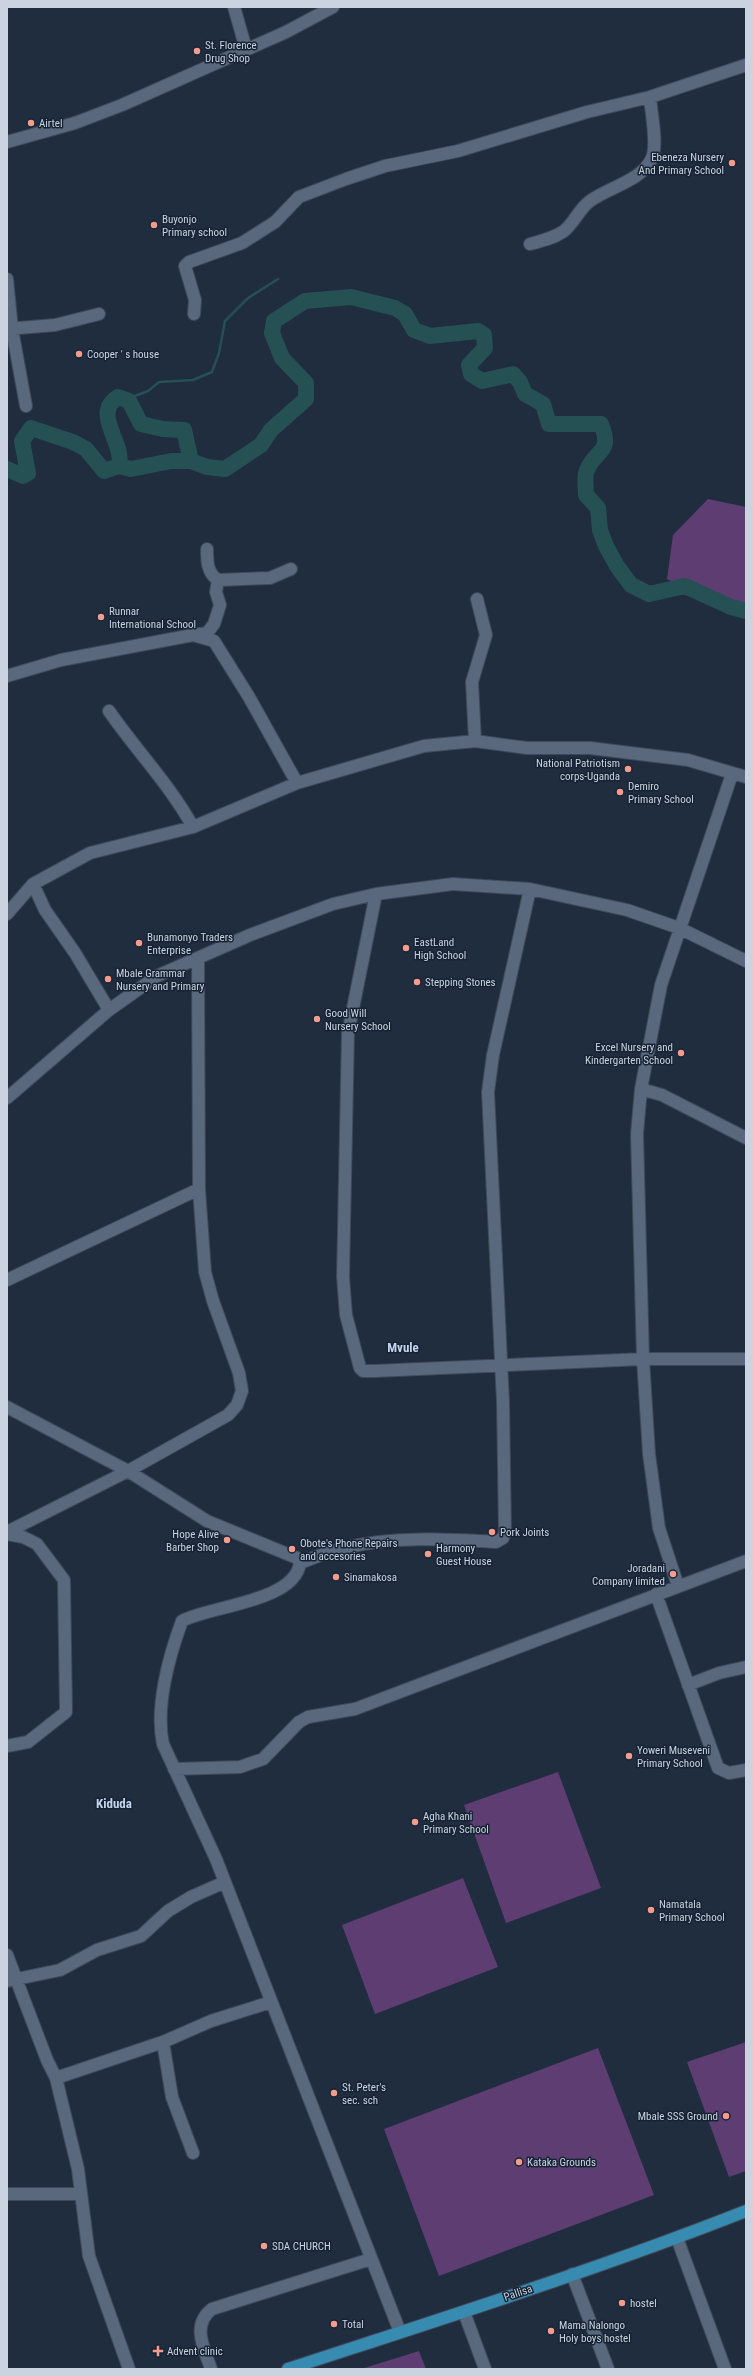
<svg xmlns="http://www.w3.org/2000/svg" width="753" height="2376" font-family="'Roboto Condensed',sans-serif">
<rect width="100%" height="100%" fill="#202d3f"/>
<path fill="#5e3d72" d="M708,499L746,507V618L667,579L673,535Z
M558,1772L601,1888L506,1923L464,1805Z
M463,1878L498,1967L375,2014L342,1925Z
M746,2042V2171L729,2177L687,2062Z
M598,2048L654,2195L439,2276L384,2129Z
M419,2351L426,2369H361Z"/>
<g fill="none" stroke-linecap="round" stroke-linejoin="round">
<path stroke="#255054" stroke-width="2.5" d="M129,401L135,396L148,391L159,382L193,380L212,372L219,353L225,321L248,298L278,279"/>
<path stroke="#255054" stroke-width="16" d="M119,466L131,469L171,461H191
M7,469L23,476L28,473L22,441L31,428L73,442L86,449L104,471L119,466C125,442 91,414 118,397L129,401L141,424L163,429L184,430L191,461L207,467L225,469L261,445L271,430L306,399V383L282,358L272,333L274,321L305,301L351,297L395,308L405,314L414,330L430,336L478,331L484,335L485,348L469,365L471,374L482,381L513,374L520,382L525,394L543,404L549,424H601C613,453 596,449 587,470C584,476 586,488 586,495L598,508L600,530L606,546L617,566L631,585L649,594L685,586L731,607L746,611"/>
<g stroke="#3f4959" stroke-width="14">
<path id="minor" d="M234,7L246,49
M7,142L75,123L122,105L286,32L333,7
M530,244C542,241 554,238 564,231C574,223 579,209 590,201C609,187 642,181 652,158C658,144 651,112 650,97
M7,279L12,329L26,406
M194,314L195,300L185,266L189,262L242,243L275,222L299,197L346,179L385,166L458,151L587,112L650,97L746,65
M7,329L55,325L99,314
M218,580L270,578L291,569
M194,635L207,633L214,624L220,605L216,592L218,580C207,573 207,561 207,549
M7,676L61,660L193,635L214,641L249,697L297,783
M109,711C136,750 170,785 193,827
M475,741L472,682L486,635L477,599
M376,894L348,1033L343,1277L346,1315L360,1368L363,1371H374L643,1359H746
M7,914L33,884
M109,1010L75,953L45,910L33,884L90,853L193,827L297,783L424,746L475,741L527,748H590L688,760L746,777
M641,1089L662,1095L746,1138
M7,1098L109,1010L157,976L250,935L333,904L376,894L453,884L530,889L627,910L679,928L746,961
M7,1280L199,1189
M7,1407L128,1471L207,1521L297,1558L300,1563C295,1602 209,1606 182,1621C169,1656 155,1707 163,1744L216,1859L400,2332
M7,1532L128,1471L228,1415L237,1405L242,1391L239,1373L213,1301L205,1272L199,1189L198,959
M7,1534L23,1537L37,1544L64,1580L66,1712L28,1742L7,1746
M300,1563C314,1558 329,1551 344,1548C393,1536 446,1539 496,1542L503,1538L505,1532L503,1402L488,1092L493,1055L530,889
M678,1586L659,1528L649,1454L643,1359L637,1134L641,1089L661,985L732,774
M656,1594L718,1768L729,1773L746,1770
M688,1685L719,1673L746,1667
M174,1769L240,1767L263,1759L299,1722L308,1717L355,1709L746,1561
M7,1955L47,2060L56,2078L78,2169L89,2256L129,2369
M7,1981L60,1970L97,1950L141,1936L168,1911L191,1897L225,1882
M163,2042L172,2097L193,2153
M56,2078L163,2042L211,2021L271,2002
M7,2194H81
M677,2238L725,2369
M572,2274L608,2369
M464,2312L485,2369
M211,2369C204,2348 191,2325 212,2309L371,2259"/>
</g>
<g stroke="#3f4959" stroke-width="14">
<path id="major" d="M288,2369C441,2319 596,2270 746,2211"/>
</g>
<use href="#minor" stroke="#59687d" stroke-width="12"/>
<use href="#major" stroke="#378bb1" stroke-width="12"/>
</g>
<g fill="#f49d8c" stroke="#162335" stroke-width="1.5">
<circle cx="197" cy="51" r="4"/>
<circle cx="31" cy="123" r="4"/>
<circle cx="732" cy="163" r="4"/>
<circle cx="154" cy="225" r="4"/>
<circle cx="79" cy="354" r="4"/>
<circle cx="101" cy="617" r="4"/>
<circle cx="628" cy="769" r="4"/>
<circle cx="620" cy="792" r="4"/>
<circle cx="139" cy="943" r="4"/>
<circle cx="406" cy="948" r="4"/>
<circle cx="108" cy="979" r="4"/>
<circle cx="417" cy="982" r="4"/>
<circle cx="317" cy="1019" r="4"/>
<circle cx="681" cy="1053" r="4"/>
<circle cx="492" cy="1532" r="4"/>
<circle cx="227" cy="1540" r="4"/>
<circle cx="292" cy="1549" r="4"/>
<circle cx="428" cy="1554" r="4"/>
<circle cx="673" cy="1574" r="4"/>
<circle cx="336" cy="1577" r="4"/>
<circle cx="629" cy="1756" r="4"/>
<circle cx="415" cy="1822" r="4"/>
<circle cx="651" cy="1910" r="4"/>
<circle cx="334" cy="2093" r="4"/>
<circle cx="726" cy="2116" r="4"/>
<circle cx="519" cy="2162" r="4"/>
<circle cx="264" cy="2246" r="4"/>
<circle cx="622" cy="2303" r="4"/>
<circle cx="334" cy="2324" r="4"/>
<circle cx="551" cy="2331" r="4"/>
<path d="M156 2345h4v4h4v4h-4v4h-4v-4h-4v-4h4z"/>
</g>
<g text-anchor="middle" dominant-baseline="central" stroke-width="3" stroke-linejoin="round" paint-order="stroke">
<g font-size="11" fill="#cad3df" stroke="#162335" text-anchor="start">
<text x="205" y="45">St. Florence<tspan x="205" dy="13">Drug Shop</tspan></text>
<text x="39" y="123">Airtel</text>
<text x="724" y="157" text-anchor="end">Ebeneza Nursery<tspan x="724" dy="13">And Primary School</tspan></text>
<text x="162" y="219">Buyonjo<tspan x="162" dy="13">Primary school</tspan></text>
<text x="87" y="354">Cooper ' s house</text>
<text x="109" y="611">Runnar<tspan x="109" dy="13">International School</tspan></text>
<text x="620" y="763" text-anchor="end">National Patriotism<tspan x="620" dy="13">corps-Uganda</tspan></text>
<text x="628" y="786">Demiro<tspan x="628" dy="13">Primary School</tspan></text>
<text x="147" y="937">Bunamonyo Traders<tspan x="147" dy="13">Enterprise</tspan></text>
<text x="414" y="942">EastLand<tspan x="414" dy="13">High School</tspan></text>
<text x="116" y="973">Mbale Grammar<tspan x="116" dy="13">Nursery and Primary</tspan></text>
<text x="425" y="982">Stepping Stones</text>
<text x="325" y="1013">Good Will<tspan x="325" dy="13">Nursery School</tspan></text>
<text x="673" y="1047" text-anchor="end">Excel Nursery and<tspan x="673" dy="13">Kindergarten School</tspan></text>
<text x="500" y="1532">Pork Joints</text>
<text x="219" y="1534" text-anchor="end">Hope Alive<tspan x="219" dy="13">Barber Shop</tspan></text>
<text x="300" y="1543">Obote's Phone Repairs<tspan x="300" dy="13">and accesories</tspan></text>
<text x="436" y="1548">Harmony<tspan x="436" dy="13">Guest House</tspan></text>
<text x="665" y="1568" text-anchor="end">Joradani<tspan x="665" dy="13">Company limited</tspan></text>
<text x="344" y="1577">Sinamakosa</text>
<text x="637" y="1750">Yoweri Museveni<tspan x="637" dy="13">Primary School</tspan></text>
<text x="423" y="1816">Agha Khani<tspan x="423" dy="13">Primary School</tspan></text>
<text x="659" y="1904">Namatala<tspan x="659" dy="13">Primary School</tspan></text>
<text x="342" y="2087">St. Peter's<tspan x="342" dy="13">sec. sch</tspan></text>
<text x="718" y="2116" text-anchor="end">Mbale SSS Ground</text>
<text x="527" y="2162">Kataka Grounds</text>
<text x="272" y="2246">SDA CHURCH</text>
<text x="630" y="2303">hostel</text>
<text x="342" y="2324">Total</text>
<text x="559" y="2325">Mama Nalongo<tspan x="559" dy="13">Holy boys hostel</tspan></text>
<text x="167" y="2351">Advent clinic</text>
</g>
<g font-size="11" fill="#cad3df" stroke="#162335">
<text transform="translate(518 2293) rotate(-19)">Pallisa</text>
</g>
<g font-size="13" font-weight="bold" fill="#c2d3eb" stroke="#162335">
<text x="403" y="1347">Mvule</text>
<text x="114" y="1803">Kiduda</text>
</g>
</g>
<rect width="753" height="2376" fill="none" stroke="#cad3df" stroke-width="16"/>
</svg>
